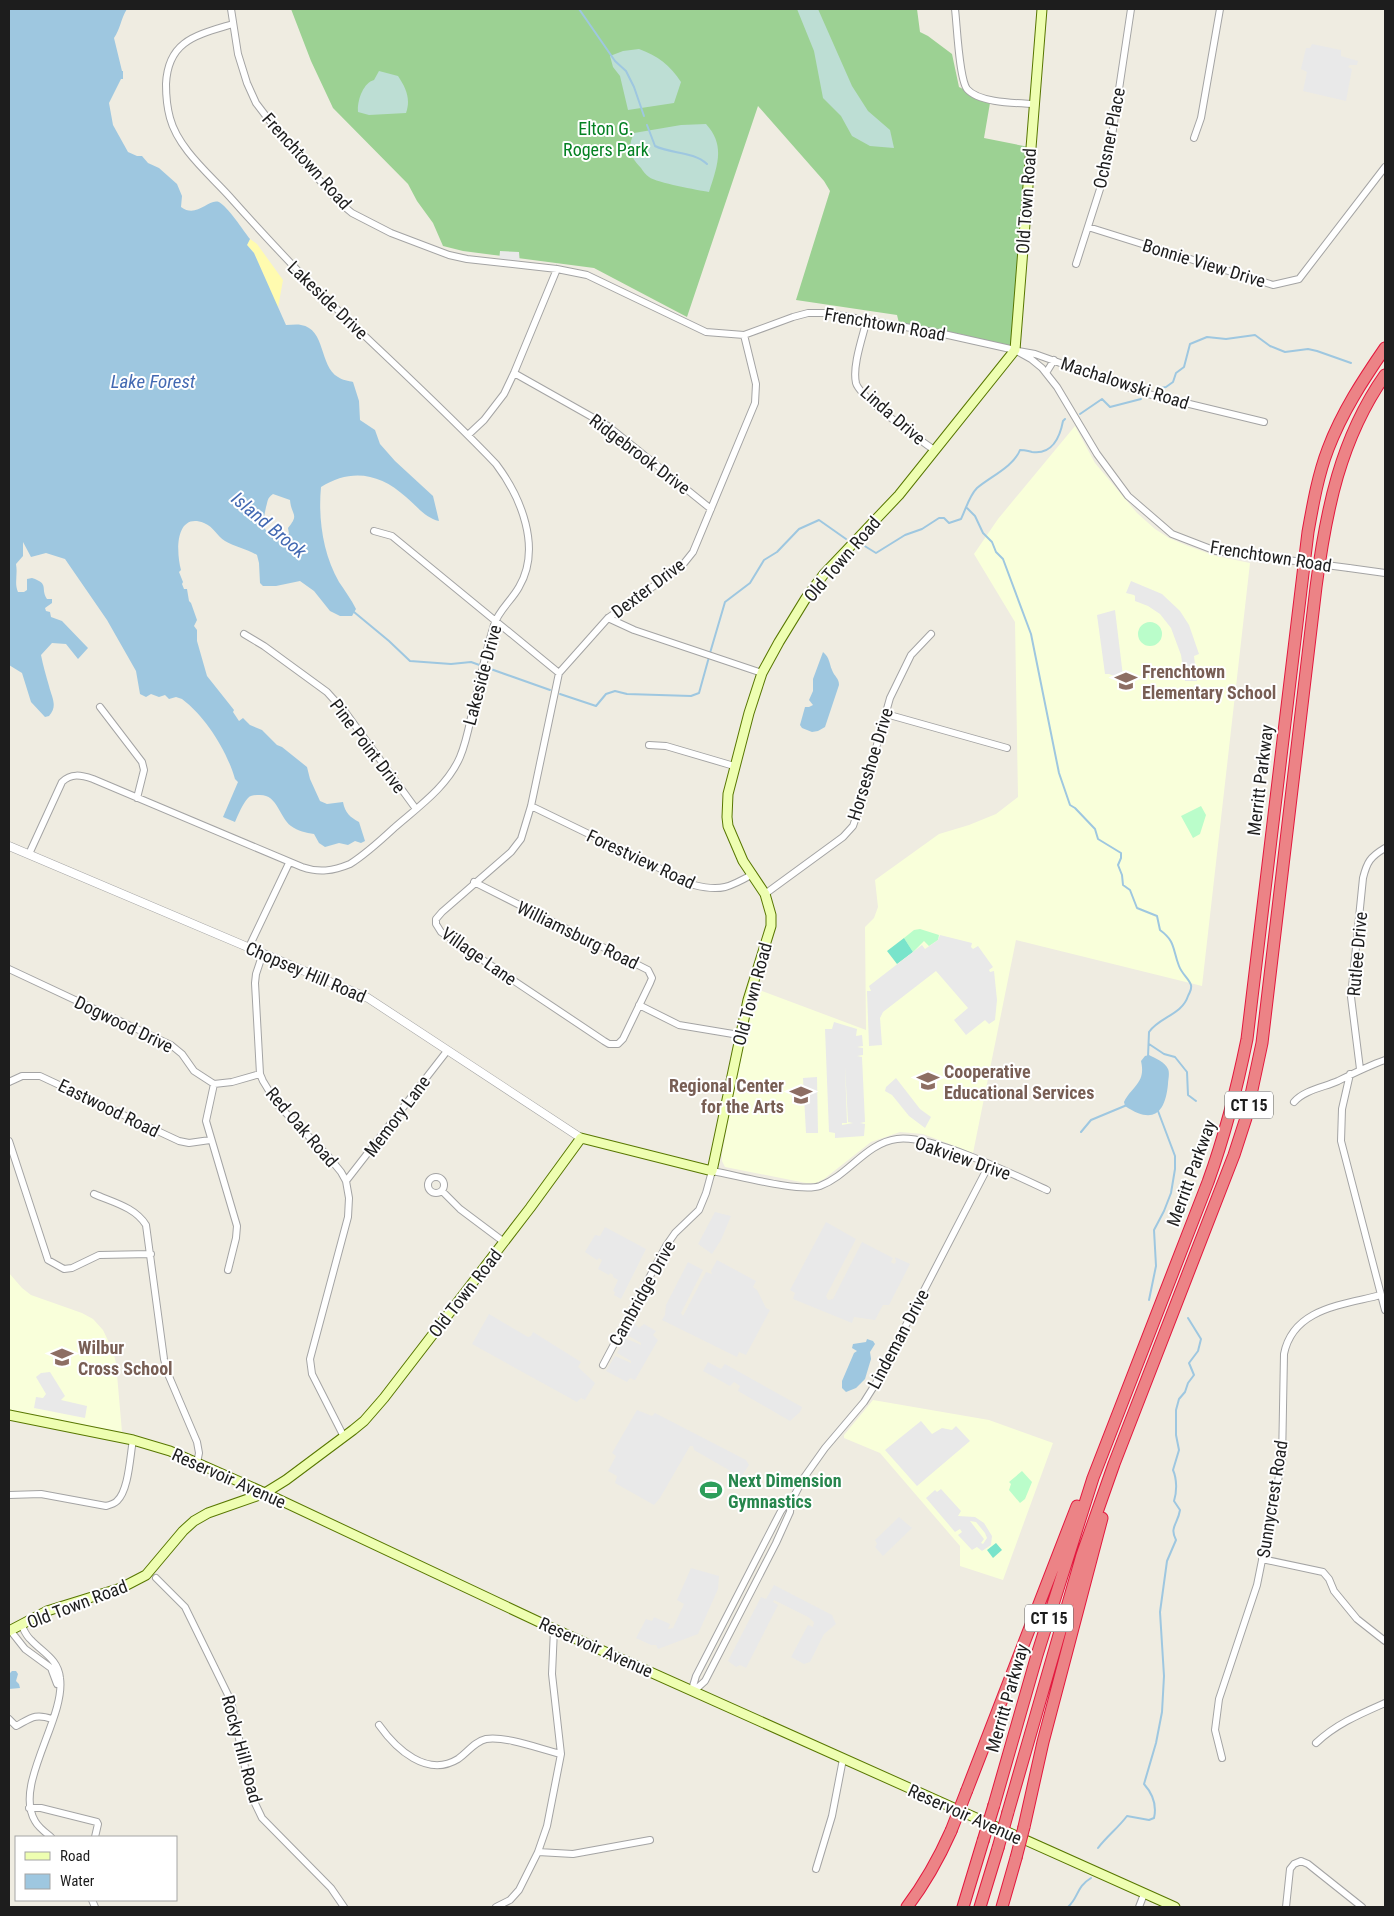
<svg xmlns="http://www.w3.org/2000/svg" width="1394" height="1916" font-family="'Roboto Condensed',sans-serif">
<rect width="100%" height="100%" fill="#efece1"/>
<path fill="#f9ffda" d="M1075,426L1095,463L1137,513L1155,529L1169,538L1188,546L1216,556L1250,563L1202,986L1016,940L973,1153L923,1134L900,1132L871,1142L824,1179L816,1183H806L725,1167L722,1161V1154L742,1047L757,989L866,1030L865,927L874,918L878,907L875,880L939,834L969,825L996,814L1018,797L1015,622L974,554L998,519Z
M9,1273L22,1288L31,1295L82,1313L93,1319L103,1330L113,1351L116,1363L122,1432L9,1410Z
M873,1400L989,1420L1053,1443L1003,1580L960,1566V1546L880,1453L844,1438V1435Z"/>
<path fill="#9cd193" d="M291,9H917L920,32L928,36L952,54L959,87L990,103L984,138L1029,147L1014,348L964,335L899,323L897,315L796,300L830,191L824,181L758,106L687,317L594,268L463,251L443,246L433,223L417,201L408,184L333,108L311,61Z"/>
<path fill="#bdded4" d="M797,9H818L852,86L868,111L890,130L894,148L870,146L852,136L841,116L823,98L814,51Z
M639,49C658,56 670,65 681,82L674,103L628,110L620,76L613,67L610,56L623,51Z
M379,71L398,76C406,88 411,99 406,113L369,115L358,112C357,101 363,83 374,80Z
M706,124C726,146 717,166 709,192C698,190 657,183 649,177C646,175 643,171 641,168C630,157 627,148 634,133L681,125Z"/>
<path fill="#fffbaf" d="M250,239L257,244L283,280L278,308L254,253L247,245Z"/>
<path fill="#bafdca" d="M1138 634a12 12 0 1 1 24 0a12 12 0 1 1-24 0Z
M1201,806L1206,815L1200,834L1193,838L1181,816Z
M920,929L939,935L938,940L929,946L924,941L913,952L904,938L914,930Z
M1022,1471L1032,1482L1025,1499L1020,1503L1009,1490L1011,1484L1009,1482Z"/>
<path fill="#79e4cb" d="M904,938L913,952L897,964L887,951Z
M996,1543L1002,1550L993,1558L987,1550Z"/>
<path fill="#e9e9e9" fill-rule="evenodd" d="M1312,44L1341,50V56L1358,61L1357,65H1350L1348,67L1352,69L1346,101L1303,91L1307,72L1301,69L1306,48H1310Z
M500,251L519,252L520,265L499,262Z
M1131,581L1162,594L1180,611L1189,625L1199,654L1194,656L1197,681H1185L1181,655L1171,628L1160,614L1148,606L1135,601V596L1134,595L1126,593Z
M1115,610L1123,676L1117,677L1109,674H1105L1097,615Z
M940,935L972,943L971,947L973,949L978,946L993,967L989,970L990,972L994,971L997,1000L995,1020L989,1024L985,1020L966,1035L954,1020L968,1008L936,971L883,1012L880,1018L882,1045L869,1046L867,991H871L869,986L922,945L925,949L938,940Z
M834,1022L857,1029L856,1036L862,1035L863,1046L857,1047L863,1048V1055L857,1056L862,1057L865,1122L860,1123L865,1124L864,1136L835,1138V1133L829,1132L825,1029H832ZM845,1066L848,1122L853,1123L842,1125V1123H847Z
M817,1077L818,1133H806L803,1078Z
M896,1078L920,1109L931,1117L925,1128L909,1116L892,1095L885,1091L886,1087Z
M715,1212L731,1216L721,1240L712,1254L698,1244Z
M826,1222L856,1239L826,1296L828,1300L833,1299L862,1242L893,1258L891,1262L894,1264L896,1262L895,1257L910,1264L889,1305H883L875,1320L854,1317L852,1323L793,1299L795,1293L790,1290Z
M605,1227L646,1249L621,1299L614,1295L615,1292L613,1291L618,1280L613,1277V1275L610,1273L609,1275L598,1269L602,1260L599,1258L597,1260L585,1252L595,1235L600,1236Z
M717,1260L756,1281L753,1287L757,1290L766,1308L770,1310L746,1355L739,1352L737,1357L662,1320L665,1315L666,1305L688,1262L703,1270L681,1313L683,1316L706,1272L712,1274L711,1271Z
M489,1314L528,1337L531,1336L533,1332L581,1362L578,1367L595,1383L585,1400L581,1398L577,1402L472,1344Z
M634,1323L639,1328L644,1324L656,1331L653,1335L658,1340L635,1380L630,1378L627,1382L606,1371L615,1356L631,1363V1361L617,1353L625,1338L641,1345V1343L627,1335Z
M708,1362L721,1369L725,1364L802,1407L800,1412L790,1421L738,1391L740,1386L734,1382L730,1386L703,1371Z
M50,1372L65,1396L61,1400L87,1406L85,1418L34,1408L36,1397L43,1398L46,1394L36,1377L41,1373Z
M637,1410L652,1416L655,1413L746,1460L749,1465L741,1477L694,1450L693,1446H690L660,1498L654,1505L615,1483L617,1476L608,1471L616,1456L612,1453Z
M921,1421L932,1434L942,1428L952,1430L956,1426L970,1441L917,1486L885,1450Z
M941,1489L961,1511L958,1516L975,1517L984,1523L992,1536L991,1545L982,1551L977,1547L972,1550L958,1535L962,1532L960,1529L955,1532L926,1498L935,1490L937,1492ZM970,1521L976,1522L985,1533L987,1538L983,1544L981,1543L984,1539Z
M899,1517L912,1528L883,1556L875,1547L877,1544L875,1540Z
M691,1568L719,1576L718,1589L698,1634L658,1649L656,1645H651L636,1638L646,1619L652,1621L654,1617L670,1624L668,1629L673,1628L684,1604L677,1600Z
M774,1585L832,1615L836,1624L824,1634L810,1662L804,1664L791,1657L808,1625L813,1627L814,1622L808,1617L774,1600L773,1602L778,1605L746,1668L740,1665L736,1667L728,1661L761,1597L766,1599Z"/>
<path fill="#9ec7e0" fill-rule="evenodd" d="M9,9H127C121,18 120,30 114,38L122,71H123V79H121L109,103L113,125L128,152L137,156H142L148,163L159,168L177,184L182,196L181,207C197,219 208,198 219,202C228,207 243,230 250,239L247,245L254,253L286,325C291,325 297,324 301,325C326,329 319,366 338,377C342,380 349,381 353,382L359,401L360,420L375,430L380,444L395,461L433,496L439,521C425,518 417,506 406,497C380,473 351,468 321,487C318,519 323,554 339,582C345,591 351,599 356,609L352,616H340L330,611L314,591L300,581L276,586H263L260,583L259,563L257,555C247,549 235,547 225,541C217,536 214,527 204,523C175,512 176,552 181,570L179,572L183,582L182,584L184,589H187L189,601L191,603L197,620L194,626L197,630V641L207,676L234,710L233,712L239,721L243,718L250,725L262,730L277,745L282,747L307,767L310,779L320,801L327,804L343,802C345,813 350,817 359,822L365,841L361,843L355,841L348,845L339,843L325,847L319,843L314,834C306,833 298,831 291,826C279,817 278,795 260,795C256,795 251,795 248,798C243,803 238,815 235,822L223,817L238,782L235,779C227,751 206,717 182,699L176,697L169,699L165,695L159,697L151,694L146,697L140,694L136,671L107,620L65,559L46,553L31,557L23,542V556L16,564C18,575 14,583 18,592H24L27,590V579L32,578C50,584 40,588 47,599H52V603L45,608L46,611L50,612L51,617L62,621L88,648L78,659L66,644L52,643L41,655C43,665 46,676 49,686C52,698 58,706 49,716L45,717L31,702L22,673L9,665ZM273,494L290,500C291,515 300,514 288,528L289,534L284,539L278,538L274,541L272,536C260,529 264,518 266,507C268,501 267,498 273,494Z
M823,652C830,658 829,663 832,670C834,676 839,678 839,685L825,727L818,731L812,732L802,728L800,725L805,707H809L813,705L809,700L813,691V679Z
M1149,1055C1155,1058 1165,1062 1168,1069C1170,1073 1168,1080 1168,1084C1165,1115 1152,1124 1125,1106L1124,1102C1133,1085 1146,1083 1141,1061L1145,1056Z
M867,1339L873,1341L875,1344L870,1352L871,1359L865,1379L856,1388L846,1392L842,1388V1381L854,1353L857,1351L852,1348L853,1344L866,1342Z
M12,1671H16L18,1674L16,1681L19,1684L20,1688L9,1689V1674Z"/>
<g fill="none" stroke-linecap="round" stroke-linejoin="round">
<path stroke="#9ec7e0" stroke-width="2" d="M579,9L615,61L626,71L634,87L644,116
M647,125L655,146C671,154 693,151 707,164
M1156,389L1166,387L1173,382L1176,373L1184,367L1190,344L1207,337L1226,339L1255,335L1270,346L1285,352L1308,349L1317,351L1351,363
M1080,414L1102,399L1110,407L1141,399
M967,508L975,516L983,533L992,542L996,552L1003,559L1031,634L1059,773L1070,805L1075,808L1095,829L1098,839L1121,853V858L1118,865L1122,875L1123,885L1130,890L1137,908L1157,916L1160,930C1176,942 1172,948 1179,966C1182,974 1189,979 1191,985C1192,990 1190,991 1188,996C1182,1015 1159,1017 1149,1032L1148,1057
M863,545L876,553L905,535L922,529L939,518H944L949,523L961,519C966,509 969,496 977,488C990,477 1014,466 1020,450C1026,450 1027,451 1032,452C1052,455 1060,437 1063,421L1065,419
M354,612L389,641L410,661L451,664L471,662L550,690
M710,653L725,602L750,583L764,560L777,552L799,529L819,520L846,539
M560,694L596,706L606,694L615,691L627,694L691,696L699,693L709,657
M1149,1044L1164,1054L1175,1057L1187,1072L1188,1095L1196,1101
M1081,1132L1091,1120L1127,1105
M1149,1300L1156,1266L1154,1230L1164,1211L1171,1193L1175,1169V1156L1158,1111
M1098,1848C1107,1836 1118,1828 1127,1816L1149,1820L1154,1818C1157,1805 1152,1793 1144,1784L1156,1743L1162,1712L1164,1676L1160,1612L1167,1561L1176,1540C1169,1527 1178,1524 1180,1510L1174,1501C1177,1492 1177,1479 1173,1470L1179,1450L1176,1435V1410L1179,1399L1185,1392L1188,1383L1194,1375L1189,1363L1198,1351L1201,1339L1188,1318
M1068,1907C1079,1897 1076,1887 1091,1878"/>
<g stroke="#a4a4a4" stroke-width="8">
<path id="minor" d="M231,9L238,54L247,83L256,103L288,145L340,203L352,213L391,233L449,255L467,259L557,269L587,275L706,332L744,335L793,317L808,313H827L939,333L1015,350L1031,359L1042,368L1057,387L1097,454L1128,496L1172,534L1216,551L1272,558
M955,9C957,25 959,78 967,89C979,103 1016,103 1034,104
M1194,138L1201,118L1220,9
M1088,227L1273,285L1299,279L1385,167
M1076,264L1100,189L1109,156L1131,9
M867,319C863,336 852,366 856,383C860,398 919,439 934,450
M1018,351L1035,354L1144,393L1264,422
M514,373L608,426L711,509
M1046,373L1054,360
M468,435L484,420L504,394L514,373L557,269
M374,531L392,536L559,673
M1349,568L1385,573
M608,618L634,630L762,673
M244,634L264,646L327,692L346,713L416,809
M100,707L142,762L144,770L137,798
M886,714L1007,748
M649,745L666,746L734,766
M531,806L694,885C721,892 730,887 753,874
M29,854L62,782C71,773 81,775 93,779L302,867C319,873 333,871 350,864C366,854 380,841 394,828C418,807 447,787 460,757C466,743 469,727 472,713C479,684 485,654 494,625C498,611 512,600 519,587C542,548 521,497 496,464C434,399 367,340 303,276C278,250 253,223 229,196C208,173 178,148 170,118C167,107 166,95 166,84C168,40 197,35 233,24
M474,882L648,970L652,978L650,983L623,1039L618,1044H609L604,1041L441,932L436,924V919L442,912L511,852L521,839L531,806L559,673L608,618L681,567L693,552L755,403L756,384L744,335
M765,894L843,837L853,826L859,809L890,698L911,655L931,634
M249,947L289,863
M263,953L256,974L255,983L260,1074L263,1081L277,1104L328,1156L341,1172L346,1181L349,1198L348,1217L310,1359L312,1374L344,1437
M9,969L171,1045L182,1054L194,1071L214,1084L232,1082L260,1074
M639,1005L679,1025L739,1035
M1360,1069L1351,997L1363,878C1367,862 1370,857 1385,848
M1350,1074L1342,1109L1341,1141L1385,1310
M9,1082L22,1076H40L179,1141L189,1143L210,1140
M214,1084L206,1121L237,1226L236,1238L228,1270
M1294,1102C1304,1090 1325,1087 1338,1081C1354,1073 1368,1066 1385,1060
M9,1141L48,1260L64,1269L72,1268L99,1255L151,1254
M428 1185a8 8 0 1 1 16 0a8 8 0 1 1-16 0Z
M346,1181L447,1051
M442,1191L460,1209L504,1242
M94,1194C112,1202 135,1207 146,1225L164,1359L168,1374L197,1442L199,1453L197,1463
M603,1365L666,1246L675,1233L699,1210L706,1193L712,1171C736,1175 800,1193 820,1186C849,1175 866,1143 897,1139C930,1134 1015,1175 1047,1190
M9,1495L41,1494L106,1506C110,1505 114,1504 117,1501C129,1490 130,1455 133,1440
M791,1502L786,1504L781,1511L696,1676L693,1686L694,1691L705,1681L776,1543L790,1512L791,1502L803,1479L825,1448L864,1402L876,1383L989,1165
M1262,1559L1323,1572L1329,1579L1334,1591L1357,1619L1385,1641
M156,1578L185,1607L231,1701L251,1795L262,1818L331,1888L344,1907
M21,1624C24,1630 26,1636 31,1640C43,1653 58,1659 60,1678C66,1718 13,1785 35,1821C38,1827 46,1833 51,1837
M10,1630L25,1649L51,1668L57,1684
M9,1719L16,1726C31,1718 35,1713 52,1719
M379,1725C396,1749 427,1778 458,1759C468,1752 474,1742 486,1739C507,1736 540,1749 561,1754
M1316,1743C1336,1724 1360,1714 1385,1703
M1222,1758L1215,1730L1219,1699L1257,1585L1282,1461L1284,1354C1293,1308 1343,1305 1381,1295
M29,1808H41L97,1822L98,1824L95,1837
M538,1852L573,1854L650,1840
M816,1869L832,1816L843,1759
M92,1900L95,1907
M496,1907L510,1900L519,1890L538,1852L547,1826L561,1754L552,1674L554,1629
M1139,1907L1144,1894
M1286,1907L1290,1869L1294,1864L1301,1861L1308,1864L1362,1907"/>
</g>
<g stroke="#a4a4a4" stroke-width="9">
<path id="tertiary" d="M9,846L368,998L581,1138"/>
</g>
<g stroke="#587700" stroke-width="11">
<path id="secondary" d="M9,1415L133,1440L170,1451L265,1493L554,1629L1175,1907
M9,1631L47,1611L121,1588L146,1575L183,1531L194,1521L208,1513L265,1493L286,1480L353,1430L364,1421L384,1398L530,1208L581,1138L712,1171L748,1000L771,926V915L765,894L743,861L728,826L727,817L728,794L749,713L762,673L779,642L806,598L824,574L899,495L1015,350L1042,9"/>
</g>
<g stroke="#e3183e" stroke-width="13">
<path id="motorway" d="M967,1790L1077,1506
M994,1805L1037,1655L1093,1478L1208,1182C1225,1135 1237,1088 1247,1039L1308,532C1313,504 1318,475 1328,449C1342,412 1363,380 1385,348
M1008,1812L1082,1555L1114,1464L1234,1155L1246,1118L1262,1043L1316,587C1326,511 1340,439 1385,375
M1024,1827L1043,1742L1102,1518
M907,1907C925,1883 939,1858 951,1831
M963,1907L983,1841
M980,1907L998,1848
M1002,1907L1016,1858"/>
</g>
<use href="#minor" stroke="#fff" stroke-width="6"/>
<use href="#tertiary" stroke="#fff" stroke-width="8"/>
<use href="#secondary" stroke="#eefeb1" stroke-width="9"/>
<use href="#motorway" stroke="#ec8386" stroke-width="11"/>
<g stroke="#a4a4a4" stroke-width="8" stroke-linecap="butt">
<path id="minor-bridge" d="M1272,558L1349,568"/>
</g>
<g stroke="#e3183e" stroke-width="13" stroke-linecap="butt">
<path id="motorway-bridge" d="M951,1831L967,1790
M983,1841L994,1805
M998,1848L1008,1812
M1016,1858L1024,1827"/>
</g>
<use href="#minor-bridge" stroke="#fff" stroke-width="6"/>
<use href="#motorway-bridge" stroke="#ec8386" stroke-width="11"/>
</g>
<defs>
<g id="school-bare" transform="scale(1.725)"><path d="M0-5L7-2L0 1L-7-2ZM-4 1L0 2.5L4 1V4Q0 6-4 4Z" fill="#8d6e63" stroke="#fff" stroke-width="2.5" paint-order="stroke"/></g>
<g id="stadium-bare" transform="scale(1.725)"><path d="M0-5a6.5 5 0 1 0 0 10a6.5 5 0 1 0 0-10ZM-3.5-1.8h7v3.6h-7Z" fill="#2e9e5b" stroke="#fff" stroke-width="2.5" paint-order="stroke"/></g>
</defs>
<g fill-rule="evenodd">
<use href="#school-bare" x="1126" y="681"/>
<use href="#school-bare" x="928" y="1081"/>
<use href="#school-bare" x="801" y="1095"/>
<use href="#school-bare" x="62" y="1357"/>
<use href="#stadium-bare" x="711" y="1490"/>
</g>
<g text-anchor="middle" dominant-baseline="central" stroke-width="4" stroke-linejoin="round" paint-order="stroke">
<g fill="#fff" stroke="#616161" stroke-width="1">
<rect x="1225" y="1091.5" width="48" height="27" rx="4"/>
<rect x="1025" y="1604.5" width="48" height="27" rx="4"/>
</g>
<g font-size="16" font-weight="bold" fill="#1d1d1d">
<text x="1249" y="1105">CT 15</text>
<text x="1049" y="1618">CT 15</text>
</g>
<g font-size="18" fill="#048122" stroke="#fff">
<text x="606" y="128">Elton G.<tspan x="606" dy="21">Rogers Park</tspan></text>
</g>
<g font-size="18" fill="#1d1d1d" stroke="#fff">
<text transform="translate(1109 138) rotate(-79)">Ochsner Place</text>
<text transform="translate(307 161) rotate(48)">Frenchtown Road</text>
<text transform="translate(1026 201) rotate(-86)">Old Town Road</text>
<text transform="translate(1204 263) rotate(17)">Bonnie View Drive</text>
<text transform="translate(328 300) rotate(44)">Lakeside Drive</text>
<text transform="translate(885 324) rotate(10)">Frenchtown Road</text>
<text transform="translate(1125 383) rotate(18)">Machalowski Road</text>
<text transform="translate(893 415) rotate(41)">Linda Drive</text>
<text transform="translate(640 454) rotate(37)">Ridgebrook Drive</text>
<text transform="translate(1271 556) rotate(9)">Frenchtown Road</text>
<text transform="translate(842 559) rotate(-49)">Old Town Road</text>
<text transform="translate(648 588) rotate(-37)">Dexter Drive</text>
<text transform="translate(482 675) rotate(-75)">Lakeside Drive</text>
<text transform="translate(368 746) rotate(53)">Pine Point Drive</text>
<text transform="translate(870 764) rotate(-73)">Horseshoe Drive</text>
<text transform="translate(1260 780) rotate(-83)">Merritt Parkway</text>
<text transform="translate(641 859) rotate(25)">Forestview Road</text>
<text transform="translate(578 935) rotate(26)">Williamsburg Road</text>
<text transform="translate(1357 954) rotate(-85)">Rutlee Drive</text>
<text transform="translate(479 956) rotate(35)">Village Lane</text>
<text transform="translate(306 972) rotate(23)">Chopsey Hill Road</text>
<text transform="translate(752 994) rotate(-75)">Old Town Road</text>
<text transform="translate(124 1024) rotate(26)">Dogwood Drive</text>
<text transform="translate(109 1108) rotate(26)">Eastwood Road</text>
<text transform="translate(397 1116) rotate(-53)">Memory Lane</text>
<text transform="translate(302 1127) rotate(49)">Red Oak Road</text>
<text transform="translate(963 1158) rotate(19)">Oakview Drive</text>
<text transform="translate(1191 1173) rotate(-70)">Merritt Parkway</text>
<text transform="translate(465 1293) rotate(-52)">Old Town Road</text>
<text transform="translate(642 1293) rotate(-61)">Cambridge Drive</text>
<text transform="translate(898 1339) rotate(-62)">Lindeman Drive</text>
<text transform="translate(229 1478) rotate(24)">Reservoir Avenue</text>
<text transform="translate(1272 1499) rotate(-81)">Sunnycrest Road</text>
<text transform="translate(77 1604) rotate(-21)">Old Town Road</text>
<text transform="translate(596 1647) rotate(24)">Reservoir Avenue</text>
<text transform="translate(1007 1698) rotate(-74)">Merritt Parkway</text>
<text transform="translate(242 1749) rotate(75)">Rocky Hill Road</text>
<text transform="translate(965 1814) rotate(24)">Reservoir Avenue</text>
</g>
<g font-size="18" font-weight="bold" fill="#785e54" stroke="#fff" text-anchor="start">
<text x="1142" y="671">Frenchtown<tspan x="1142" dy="21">Elementary School</tspan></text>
<text x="944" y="1071">Cooperative<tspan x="944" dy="21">Educational Services</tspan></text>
<text x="784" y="1085" text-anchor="end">Regional Center<tspan x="784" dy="21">for the Arts</tspan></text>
<text x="78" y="1347">Wilbur<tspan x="78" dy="21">Cross School</tspan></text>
</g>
<g font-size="18" font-weight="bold" fill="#27864d" stroke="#fff" text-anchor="start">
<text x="728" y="1480">Next Dimension<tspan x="728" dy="21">Gymnastics</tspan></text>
</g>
<g font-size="19" font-style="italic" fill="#4369b2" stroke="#fff">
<text x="153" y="381">Lake Forest</text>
<text transform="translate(269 525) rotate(40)">Island Brook</text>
</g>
</g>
<rect width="1394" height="1916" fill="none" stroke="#1d1d1d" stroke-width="20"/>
<rect x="15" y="1836" width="162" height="65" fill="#ffffff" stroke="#a5a5a5"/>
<rect x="25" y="1852" width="25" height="8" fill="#eefeb1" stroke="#a5a5a5"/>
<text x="60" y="1861" font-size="15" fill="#1d1d1d">Road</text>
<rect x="25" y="1874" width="25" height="15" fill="#9ec7e0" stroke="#a5a5a5"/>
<text x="60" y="1886" font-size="15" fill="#1d1d1d">Water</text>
</svg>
